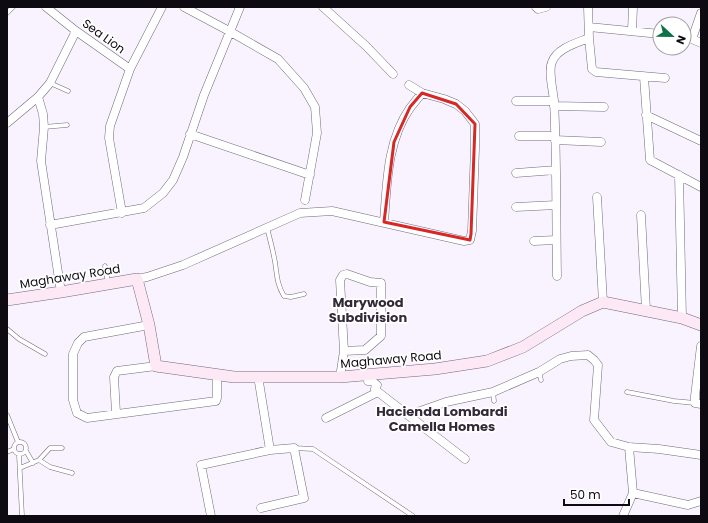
<svg xmlns="http://www.w3.org/2000/svg" width="708" height="523" font-family="Poppins,sans-serif">
<rect width="100%" height="100%" fill="#f9f2ff"/>
<g fill="none" stroke-linecap="round" stroke-linejoin="round">
<g stroke="#72697b" stroke-width="5">
<path id="lane" d="M7,13L13,7
M50,83L68,91
M44,127L67,125
M267,228C270,239 273,251 275,262C277,275 277,285 284,296L291,297L304,294
M105,266L108,283
M7,329L19,339L45,354
M539,372L541,380
M493,392L494,401
M627,392L674,401L695,403
M7,415L18,442
M14 448a6 6 0 1 1 12 0a6 6 0 1 1-12 0Z
M294,448L313,449L413,516
M26,451L33,463
M7,452L14,449
M19,455L22,516
M39,460L50,467L72,473
M20,468L39,460L50,448H62"/>
</g>
<g stroke="#72697b" stroke-width="9">
<path id="street" d="M46,7L76,31L130,69
M184,7L229,31L278,59L304,88L315,107L317,133L305,200
M323,7L366,46L393,74
M536,7L538,9L546,7
M588,7L589,38L592,69L596,72L665,78
M589,27L660,34
M632,31L633,7
M684,37L692,39L701,43
M692,39L701,13
M644,77L650,160L701,187
M38,97L43,114L44,127L41,161L61,292
M516,101H554
M554,106L604,107
M646,115L701,141
M7,123L38,97L50,83L76,31
M190,134L310,175
M519,136H555
M555,140L601,142
M516,173L556,170
M679,175L682,318
M597,197L603,302
M516,207L556,205
M122,213L109,138L110,126L130,69L162,7
M641,215L646,310
M384,222C387,183 387,141 410,108C414,103 418,98 422,93
M50,225L144,208L163,193L173,180L183,157L204,95L240,7
M534,241L556,240
M557,276C556,218 557,159 554,101C553,90 548,71 552,62C557,48 577,43 589,38
M137,279L147,277L183,265L300,213L332,211L464,241L470,240L472,231L475,148V124L465,111L456,104L444,99L422,93L409,85
M149,325L84,337L78,343L73,354V400L77,413L87,418L216,401L217,398V374
M701,346L695,396V403L701,404
M258,376L270,450
M340,377L344,351L340,280L343,275L347,274L370,282L381,283V336L365,350L344,351
M368,381H372L377,385L375,389L378,392L465,459
M116,413L114,377L117,371L156,366
M409,415L446,402L493,392L539,372L560,359L571,356L588,355L594,360L598,365L594,420L611,442L629,447L659,449L701,455
M326,418L378,392
M633,493L688,505L701,501
M211,516L201,465L270,450L294,448L304,498L261,508
M623,516L633,493L629,447"/>
</g>
<g stroke="#72697b" stroke-width="12">
<path id="secondary" d="M7,300L61,292L137,279L149,325L156,366L234,377H340L435,369L487,361L523,347L582,311L603,302L682,318L701,325"/>
</g>
<use href="#lane" stroke="#fff" stroke-width="4"/>
<use href="#street" stroke="#fff" stroke-width="8"/>
<use href="#secondary" stroke="#fde8f6" stroke-width="11"/>
</g>
<path fill="none" stroke="#d62828" stroke-width="3" stroke-linejoin="round" d="M422,93L456,104L475,124L471,234L470,240L384,222L394,142L410,107Z"/>
<g text-anchor="middle" dominant-baseline="central" stroke-width="3.5" stroke-linejoin="round" paint-order="stroke">
<g font-size="12" fill="#0e0a11" stroke="#fff">
<text transform="translate(104 36) rotate(36)">Sea Lion</text>
<text transform="translate(70 276) rotate(-9)">Maghaway Road</text>
<text transform="translate(391 359) rotate(-5)">Maghaway Road</text>
</g>
<g font-size="13" font-weight="bold" fill="#312838" stroke="#fff">
<text x="368" y="302">Marywood<tspan x="368" dy="15">Subdivision</tspan></text>
<text x="442" y="411">Hacienda Lombardi<tspan x="442" dy="15">Camella Homes</tspan></text>
</g>
</g>
<rect width="708" height="523" fill="none" stroke="#0e0a11" stroke-width="16"/>
<g transform="translate(672 36) rotate(112)"><circle r="19" fill="#ffffff" stroke="#9f9da0"/>
<path d="M0-3L7 15L0 10L-7 15Z" fill="#0e7249"/>
<text y="-6" font-size="11" font-weight="bold" text-anchor="middle" fill="#0e0a11">N</text>
</g>
<path d="M564 499v6h65v-6" fill="none" stroke="#0e0a11" stroke-width="2"/>
<text x="570" y="499" font-size="12" fill="#0e0a11" stroke="#ffffff" stroke-width="3" paint-order="stroke">50 m</text>
</svg>
